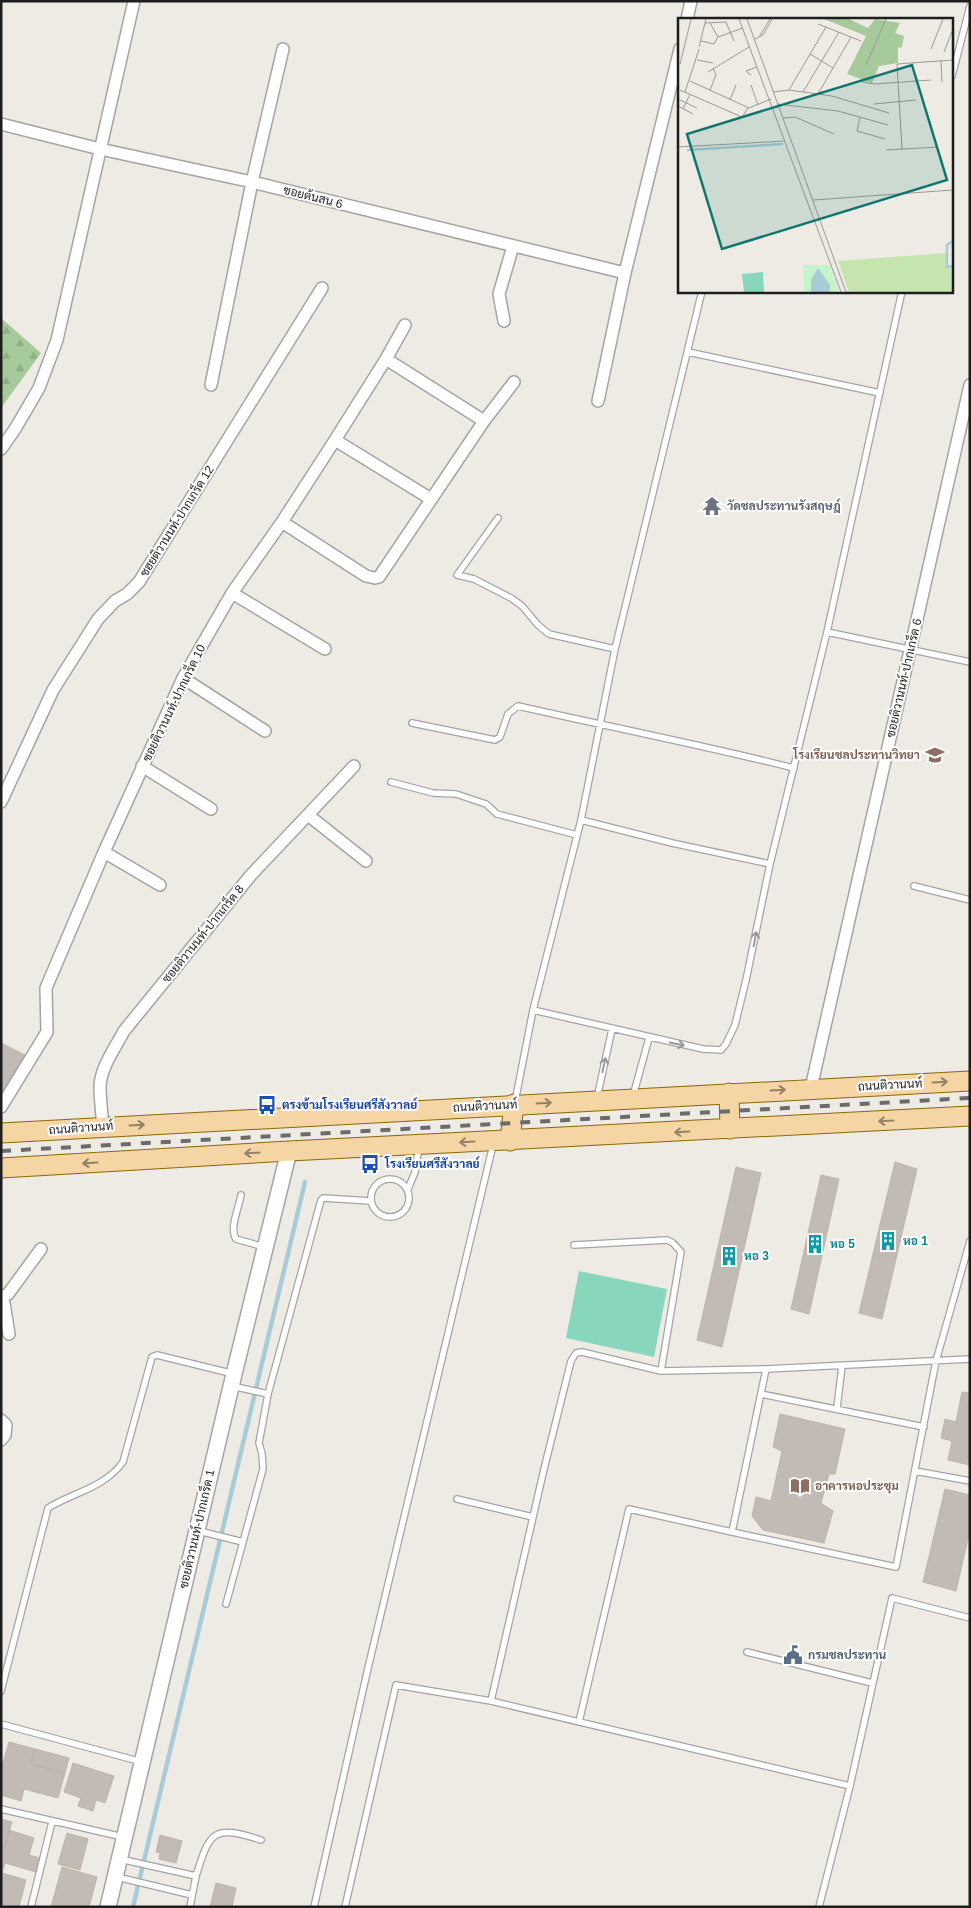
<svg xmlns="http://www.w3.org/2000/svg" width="971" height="1908" font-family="Helvetica,Sarabun,sans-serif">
<defs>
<pattern id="forest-firs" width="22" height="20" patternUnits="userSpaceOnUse" patternTransform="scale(1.25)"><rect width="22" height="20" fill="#a7ca9c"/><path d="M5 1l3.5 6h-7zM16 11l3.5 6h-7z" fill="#8fad86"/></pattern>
</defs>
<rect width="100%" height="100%" fill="#eeebe4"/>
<path fill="url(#forest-firs)" d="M1,318L41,353L1,408Z"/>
<path fill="#88d7bc" d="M579,1271L667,1289L654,1357L566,1338Z"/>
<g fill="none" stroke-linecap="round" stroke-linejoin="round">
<path stroke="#a8cbd8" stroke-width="4.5" d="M133,1907L305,1182"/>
</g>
<path fill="#c2bab4" stroke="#beb3a8" d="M1,1043L25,1055L1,1095Z
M895,1162L917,1169L882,1319L859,1313Z
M736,1167L761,1173L722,1347L697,1340Z
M821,1175L839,1179L809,1314L791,1309Z
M962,1392L970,1393V1465L948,1460L952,1441L941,1438L945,1419L956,1422Z
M780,1414L845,1429L835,1474H829L821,1503L833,1511L824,1543L763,1530L752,1516L756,1497L771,1501L782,1451L773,1447Z
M945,1489L970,1495V1530L956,1591L923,1582Z
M9,1742L35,1749L31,1764L65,1773L58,1798L24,1789L21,1801L1,1795V1769Z
M35,1749L69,1758L65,1773L31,1764Z
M73,1763L114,1776L105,1803L96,1800L93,1811L78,1806L81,1798L64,1792Z
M1,1819L12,1822L4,1848L1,1847Z
M9,1830L34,1838L29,1855L40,1858L36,1872L5,1863L2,1873L26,1880L19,1907H1V1847L4,1848Z
M67,1833L88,1839L80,1870L58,1864Z
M160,1835L182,1841L176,1863L159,1859L160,1853L156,1852Z
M62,1867L97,1877L89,1907H51Z
M216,1883L236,1888L232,1907H210Z"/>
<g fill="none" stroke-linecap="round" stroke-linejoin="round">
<g stroke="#a4a4a4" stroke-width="8">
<path id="service" d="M952,76L970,6
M688,352L880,393
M498,518L457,575L474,579L511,598L522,606L538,625L549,634L615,649
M827,632L970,662
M412,723L495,740L500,737L508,714L518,706C610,727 702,745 794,768
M391,782L433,793L456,794L486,804L497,814L577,835
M581,820L672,843L770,864
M914,886L970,900
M533,1010L703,1049L721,1050L726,1044L735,1025L746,980L770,864L827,632L902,291
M633,1096L649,1038
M597,1098L612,1029
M515,1102L533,1010L581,820L615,649L702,291
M371 1198a19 19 0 1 1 38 0a19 19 0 1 1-38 0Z
M408,1189L415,1172L419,1147
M241,1195C239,1208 229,1228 236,1239L264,1247
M574,1245L667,1240L673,1243L681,1252L661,1371
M232,1386L268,1394
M761,1394L924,1427
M837,1408L842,1366
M915,1471L970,1481
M457,1499L533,1517
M199,1531L243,1542
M732,1532L896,1567L936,1361L970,1241
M226,1604L263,1469L262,1454L259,1443L268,1394L321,1200L323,1198L371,1201
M747,1652L872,1683
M1,1691L48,1508C74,1492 104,1488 123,1462L152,1357L157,1355L234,1374
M491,1701L544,1469L571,1361L576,1353L582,1352L661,1371L766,1369L970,1359
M579,1722L629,1509L732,1532L766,1369
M1,1724L142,1762
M1,1809L123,1837
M120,1859L196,1876L190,1907
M196,1876C210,1830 214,1825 261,1840
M117,1877L192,1895
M31,1907L52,1822
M314,1907L368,1668L493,1145
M345,1907L396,1685L491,1701L850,1786
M819,1907L850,1786L892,1598L970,1618"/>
</g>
<g stroke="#a4a4a4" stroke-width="14">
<path id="minor" d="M687,19L691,1
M1,124L100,149L252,182L625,273
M504,321L499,294L513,246
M386,359L484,421
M211,385L252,182L283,49
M598,401L625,273L680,49
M335,440L431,499
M1,449L15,429L39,388L57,340L134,1
M282,522L366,576L375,578L379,577L484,421L514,382
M232,593L325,649
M183,678L265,731
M142,766L211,809
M1,802L53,690L98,619L115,601L127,594L139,582L322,288
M308,815L366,861
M104,852L160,885
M811,1088L970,385
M1,1107L47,1032L46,988L104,852L183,678L232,593L282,522L335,440L386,359L405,325
M103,1127C102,1114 100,1099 100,1086C101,1067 115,1048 124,1031L251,875L354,766
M1,1297L8,1294L41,1249
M3,1297L9,1334
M1,1420L6,1425L5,1435L1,1440"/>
</g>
<g stroke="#a4a4a4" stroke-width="18">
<path id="tertiary" d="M108,1907L234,1374L289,1151"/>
</g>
<g stroke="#8b670c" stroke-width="21">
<path id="primary" d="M729,1093L730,1129
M1,1133L970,1081
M510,1141L514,1104
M1,1168L289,1151L970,1116"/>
</g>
<use href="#service" stroke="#fff" stroke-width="5.5"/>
<use href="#minor" stroke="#fff" stroke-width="11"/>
<use href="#tertiary" stroke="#fff" stroke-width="15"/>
<use href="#primary" stroke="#f4d5a3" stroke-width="19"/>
<path stroke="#6b6b6b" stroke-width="4" stroke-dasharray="10 10" stroke-linecap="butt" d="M1,1151L970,1098"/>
</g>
<defs><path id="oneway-shaft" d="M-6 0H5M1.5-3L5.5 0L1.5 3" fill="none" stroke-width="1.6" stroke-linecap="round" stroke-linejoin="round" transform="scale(1.25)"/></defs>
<g stroke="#999">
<use href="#oneway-shaft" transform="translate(755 939) rotate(-79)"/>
<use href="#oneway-shaft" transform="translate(677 1044) rotate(12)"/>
<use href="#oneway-shaft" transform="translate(604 1065) rotate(-78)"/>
</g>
<g stroke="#938267">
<use href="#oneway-shaft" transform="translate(940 1082) rotate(-3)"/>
<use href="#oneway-shaft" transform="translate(778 1090) rotate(-3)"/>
<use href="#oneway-shaft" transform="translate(544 1103) rotate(-3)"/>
<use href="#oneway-shaft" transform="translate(886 1121) rotate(177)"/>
<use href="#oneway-shaft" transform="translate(137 1125) rotate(-3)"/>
<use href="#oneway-shaft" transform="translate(682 1132) rotate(177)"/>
<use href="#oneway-shaft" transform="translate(467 1142) rotate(177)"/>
<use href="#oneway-shaft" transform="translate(252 1153) rotate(177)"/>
<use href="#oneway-shaft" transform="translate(90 1163) rotate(177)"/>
</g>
<defs>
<g id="temple-bare" transform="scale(1.5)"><path d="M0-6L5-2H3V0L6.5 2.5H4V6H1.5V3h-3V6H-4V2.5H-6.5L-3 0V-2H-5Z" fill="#6b7280" stroke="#fff" stroke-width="2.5" paint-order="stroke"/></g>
<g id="school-bare" transform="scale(1.5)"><path d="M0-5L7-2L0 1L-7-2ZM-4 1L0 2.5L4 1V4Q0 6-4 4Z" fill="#8d6e63" stroke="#fff" stroke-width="2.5" paint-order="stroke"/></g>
<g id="bus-bare" transform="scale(1.5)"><path d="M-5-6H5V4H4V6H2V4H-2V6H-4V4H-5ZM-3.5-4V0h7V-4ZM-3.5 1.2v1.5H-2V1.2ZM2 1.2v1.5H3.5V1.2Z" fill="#1a4fb4" stroke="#fff" stroke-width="2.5" paint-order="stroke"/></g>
<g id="building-bare" transform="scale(1.5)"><path d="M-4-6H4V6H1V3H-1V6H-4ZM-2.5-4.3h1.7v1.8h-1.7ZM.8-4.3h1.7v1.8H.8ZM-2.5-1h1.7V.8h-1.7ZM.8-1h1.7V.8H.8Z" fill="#0f9aa8" stroke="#fff" stroke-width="2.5" paint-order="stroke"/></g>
<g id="library-bare" transform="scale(1.5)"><path d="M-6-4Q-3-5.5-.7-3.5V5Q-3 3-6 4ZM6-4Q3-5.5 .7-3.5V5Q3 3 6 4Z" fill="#8d6e63" stroke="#fff" stroke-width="2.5" paint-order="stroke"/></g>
<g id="civic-bare" transform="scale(1.5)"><path d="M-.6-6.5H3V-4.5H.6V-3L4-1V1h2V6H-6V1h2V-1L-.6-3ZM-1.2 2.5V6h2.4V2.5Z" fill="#5c6f8a" stroke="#fff" stroke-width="2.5" paint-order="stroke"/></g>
</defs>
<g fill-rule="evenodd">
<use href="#temple-bare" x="712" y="506"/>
<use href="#school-bare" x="935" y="755"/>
<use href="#bus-bare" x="267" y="1105"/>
<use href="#bus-bare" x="370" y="1164"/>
<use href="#building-bare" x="888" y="1241"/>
<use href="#building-bare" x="815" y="1244"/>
<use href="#building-bare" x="729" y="1256"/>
<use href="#library-bare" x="800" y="1486"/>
<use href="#civic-bare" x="793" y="1655"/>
</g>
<g text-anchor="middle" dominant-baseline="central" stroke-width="4" stroke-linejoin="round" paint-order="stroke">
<g font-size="12" fill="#1d1d1d" stroke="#fff">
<text transform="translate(313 197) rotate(14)">ซอยต้นสน 6</text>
<text transform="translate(177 521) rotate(-58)">ซฮยติวานนท์-ปากเกร็ด 12</text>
<text transform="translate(904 678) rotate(-77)">ซอยติวานนท์-ปากเกร็ด 6</text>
<text transform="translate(174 703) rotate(-64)">ซอยติวานนท์-ปากเกร็ด 10</text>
<text transform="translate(203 934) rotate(-51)">ซอยติวานนท์-ปากเกร็ด 8</text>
<text transform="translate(890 1085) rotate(-3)">ถนนติวานนท์</text>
<text transform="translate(485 1106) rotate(-3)">ถนนติวานนท์</text>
<text transform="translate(81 1128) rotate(-4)">ถนนติวานนท์</text>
<text transform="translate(197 1529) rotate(-77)">ซอยติวานนท์-ปากเกร็ด 1</text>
</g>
<g font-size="12" font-weight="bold" fill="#5b616d" stroke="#fff" text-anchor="start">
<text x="727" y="506">วัดชลประทานรังสฤษฎ์</text>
</g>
<g font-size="12" font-weight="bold" fill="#785e54" stroke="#fff" text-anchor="end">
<text x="920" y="755">โรงเรียนชลประทานวิทยา</text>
<text x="815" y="1486" text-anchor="start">อาคารหอประชุม</text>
</g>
<g font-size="12" font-weight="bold" fill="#164399" stroke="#fff" text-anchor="start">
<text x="282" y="1105">ตรงข้ามโรงเรียนศรีสังวาลย์</text>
<text x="385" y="1164">โรงเรียนศรีสังวาลย์</text>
</g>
<g font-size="12" font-weight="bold" fill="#0d838f" stroke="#fff" text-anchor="start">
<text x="903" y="1241">หอ 1</text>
<text x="830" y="1244">หอ 5</text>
<text x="744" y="1256">หอ 3</text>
</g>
<g font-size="12" font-weight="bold" fill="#4e5e75" stroke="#fff" text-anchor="start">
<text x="808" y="1655">กรมชลประทาน</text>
</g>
</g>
<g transform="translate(678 18)">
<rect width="275" height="275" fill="#eeebe4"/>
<path d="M268,235V250L275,249V274H171L160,243Z" fill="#c6e4ae"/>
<path d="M146,1H171L190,10L197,1L222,5L217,15L226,18L224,29L220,30V45L201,48L194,65L169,56L188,18Z" fill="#a7ca9c"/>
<path d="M125,247H151L161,274H126Z" fill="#c4f5ca"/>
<path d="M85,254L86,274H66L64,256Z" fill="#88d7bc"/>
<path d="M140,250L152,267V274H133V262Z" fill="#a8cbd8"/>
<path fill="none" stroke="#a8cbd8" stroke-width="2.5" d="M9,132L105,126M275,223L269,227V249L275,248"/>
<path fill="none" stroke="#9a9994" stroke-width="1" d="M61,1L163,274M69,1L168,274M27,5L48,4L56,23M32,5L40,19M140,6L183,23M81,19L92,1M77,21L85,17L94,1M23,23L36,26L40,19L65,10M21,29L28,1M253,31L265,1M266,34L275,11M132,36L155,50M19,42L35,45M263,43L264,64M2,46L13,1M188,47L208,1M30,54L71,29M73,57L68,53L79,49M12,63L71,90L93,81M180,63L196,66L253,62M73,67L80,87M2,72L64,99L70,90M32,72L38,57L35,50M111,72L148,9M7,74L21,31M95,74L111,72L154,78L211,95M125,74L161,14M140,76L173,19M0,81L19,90M52,82L58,67M99,86L160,93L210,107M196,86L238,82M0,88L15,96M5,91L12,76M182,99L179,113L207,121M105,100L117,99L156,116M0,129L107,123M224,131L219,46L275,42M208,132L260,129M135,182L275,172"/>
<path fill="#0f766e" fill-opacity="0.15" stroke="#0f766e" stroke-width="2.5" d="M234,47L269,162L44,231L9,116Z"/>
<rect width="275" height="275" fill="none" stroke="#1d1d1d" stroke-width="2.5"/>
</g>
<rect width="971" height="1908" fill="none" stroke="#1d1d1d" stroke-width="5"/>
</svg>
